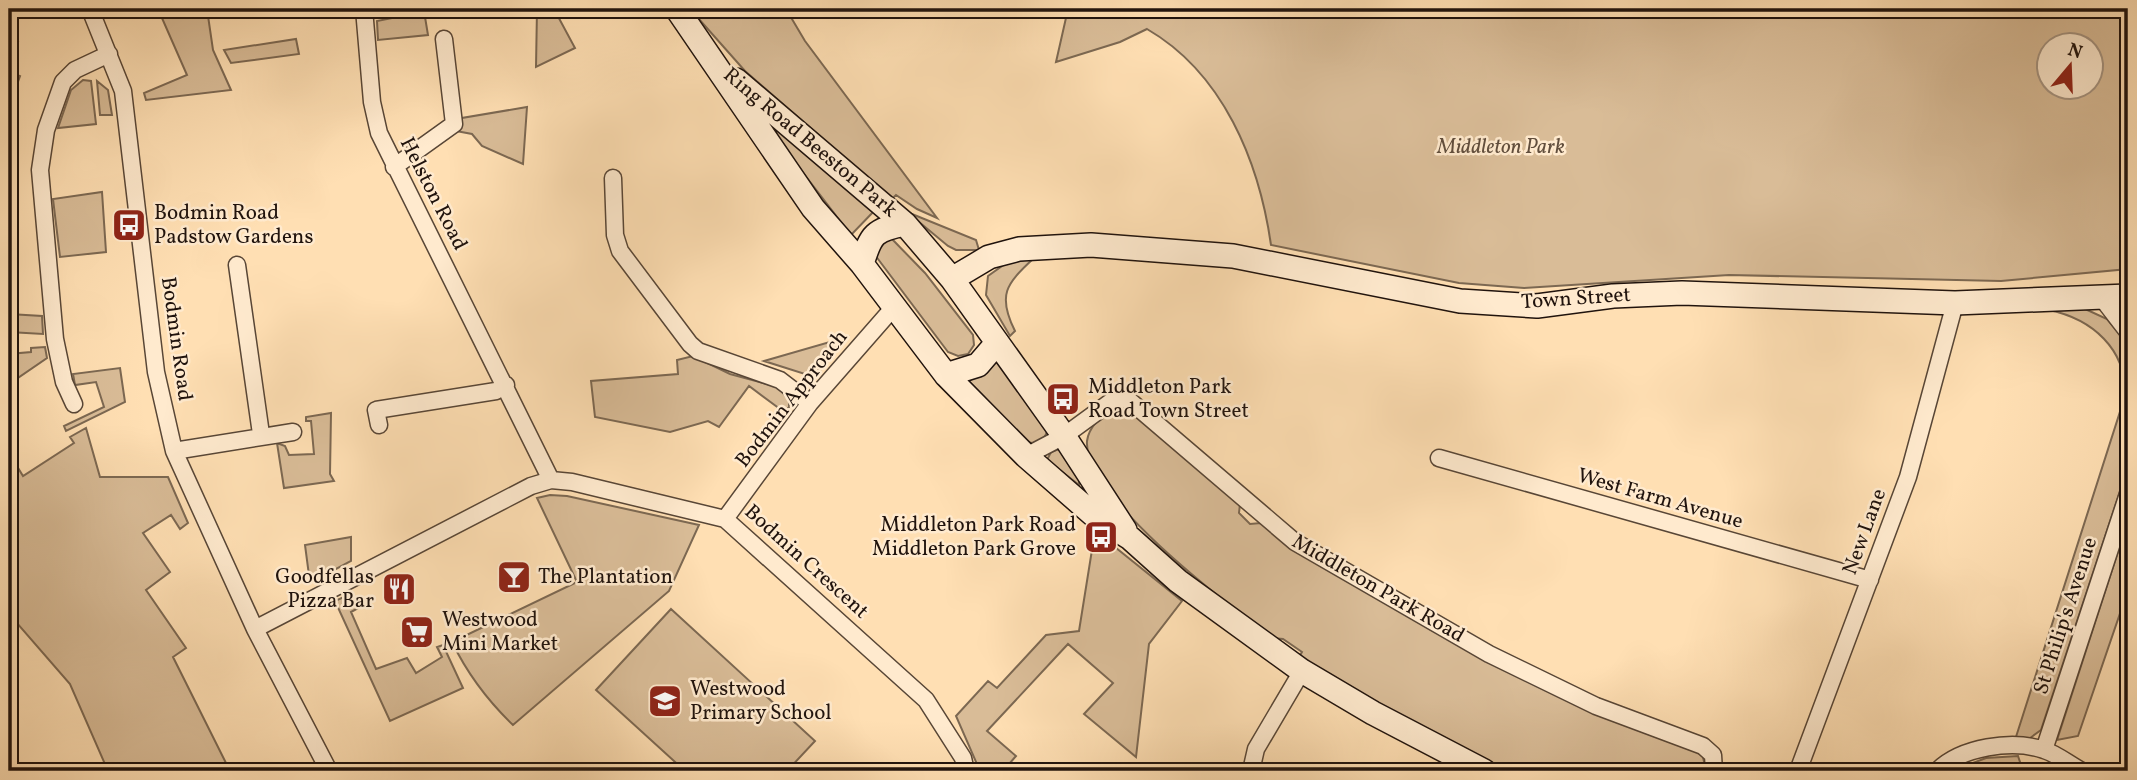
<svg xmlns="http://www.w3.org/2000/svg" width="2137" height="780" font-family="Vollkorn,serif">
<rect width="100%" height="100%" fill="#ffdfb3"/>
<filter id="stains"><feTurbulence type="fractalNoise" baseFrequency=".00286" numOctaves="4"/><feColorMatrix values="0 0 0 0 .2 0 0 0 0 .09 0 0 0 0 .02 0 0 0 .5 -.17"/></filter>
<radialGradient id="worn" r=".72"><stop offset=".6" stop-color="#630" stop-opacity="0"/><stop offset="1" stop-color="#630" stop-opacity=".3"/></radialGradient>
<path fill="#d9bc97" stroke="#7c6852" stroke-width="2" fill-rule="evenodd" d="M158,9H207L213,50L231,90L146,100L144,93L187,75Z
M537,9H554L575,48L536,67Z
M690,9H786L805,41L937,218L917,209L896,195L892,199L745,71Z
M1068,9H2128V269L2001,281L1729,275L1524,288L1459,283L1271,245C1259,161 1223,73 1147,29L1120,42L1056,62ZM2050,46H2092V88H2050Z
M407,15L425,17L428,35L378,40L377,21Z
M9,39L18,42L9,72L20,76L9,107Z
M296,39L299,54L231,63L224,50Z
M83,80L91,81L96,124L58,128L71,90Z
M97,81L108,90L112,115H100Z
M527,107L523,164L482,146L472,134L456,131L462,118Z
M770,122L876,209L851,235L767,126Z
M102,192L106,252L60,257L53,199Z
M907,212L976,240L979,250H956L948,246Z
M891,238L925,273L973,335L974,345L968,354L958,356L948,352L875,255L876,246Z
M1034,258C1006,284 997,295 1015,331L1010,336L986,295L988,276L1005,264Z
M2083,308L2107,319L2128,344V467L2041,730L2026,741L2015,740L2125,396C2127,349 2092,319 2049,310Z
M9,314L42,316L43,334L9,332Z
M847,337L822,369L808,375L764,361Z
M45,347L47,358L9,384V354L31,352V348Z
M693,356L730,374L778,387L789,400V407L784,412L749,386L719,427L708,421L670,432L595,417L591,381L678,374L677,360Z
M997,360L1047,431C1045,440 1037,445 1028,442L967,383Z
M120,368L125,402L66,431L64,426L104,407L96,382L75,385L73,374Z
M1113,407L1129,410L1240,504L1239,513L1250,524L1261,523L1431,630L1608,718L1697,752L1703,757L1706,771C1693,771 1679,773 1666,771C1644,769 1628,754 1608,771H1509L1390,710L1299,657L1302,652L1283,639L1272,638C1230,606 1083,496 1087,441C1089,426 1102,416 1113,407Z
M331,413L330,474L334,481L284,488L277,443L285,446L289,455L314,454L311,421H306V417Z
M86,428L100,477H168L188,523L180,529L171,515L143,533L170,572L146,590L186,648L173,657L230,771H108L70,684L9,614V453L23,476L74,443L70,437Z
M1059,449L1079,480V485L1047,460L1051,452Z
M550,495L567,496L699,525L669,591L513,725C487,700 468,675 452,642L577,582L537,498Z
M2128,521V590L2078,736L2057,740Z
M1095,531L1182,601L1149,644L1136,757L1084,714L1113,683L1068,644L987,731L1016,756L1003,771H980L956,716L988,681L997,688L1046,635L1079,631Z
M351,537V561L310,583L305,545Z
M348,595L361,601L362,606L351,612L376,669L407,658L416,673L442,657L437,647L443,645L463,688L390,721L335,601Z
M671,609L815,741L787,771H685L596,690Z
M2018,756L2023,771H1952L1986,758Z"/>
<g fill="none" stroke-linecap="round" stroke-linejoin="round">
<g stroke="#584636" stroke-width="19">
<path id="street" d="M90,9L123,91L156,372L174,451L255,629L329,771
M364,9L372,102L379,133L551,480
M394,167L454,124L444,39
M613,178L615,235L620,251L690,344L698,351L780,380L810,403
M237,265L261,434
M2101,297L2128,332
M74,404L64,382L55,339L40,170L46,130L63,82L75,70L109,54
M379,425L376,410L496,391L506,385
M174,451L293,432
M1026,456L1064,436L1116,398L1130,401L1295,542L1489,654L1596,706L1703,746L1713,755L1714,771
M1439,458L1870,580
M725,519L810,403L894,307
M255,629L531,486L551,480L572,482L725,519L926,700L963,758L966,771
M2044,750L2128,494
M1251,771L1256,749L1302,671
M1798,771L1908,477L1955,303
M1937,771C1961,747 2012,739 2044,750C2057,754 2070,765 2082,771"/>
</g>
<g stroke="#20130d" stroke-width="26">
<path id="secondary" d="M677,9L813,208L862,264L946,375L1026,456L1096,517L1130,538L1178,581L1302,671L1373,713L1484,771
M736,80L905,224L952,279L1064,436L1125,530
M862,264C871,234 874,230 905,224
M952,279L989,257L1019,249L1091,245L1233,256L1460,301L1537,306L1613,296L1682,293L1955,303L2128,296
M946,375L978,365L996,344"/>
</g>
<use href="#street" stroke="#ffeace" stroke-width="16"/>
<use href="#secondary" stroke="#ffeace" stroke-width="23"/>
</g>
<defs>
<g id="bus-square" transform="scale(1.75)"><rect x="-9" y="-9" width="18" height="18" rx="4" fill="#8f2418" stroke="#ffeace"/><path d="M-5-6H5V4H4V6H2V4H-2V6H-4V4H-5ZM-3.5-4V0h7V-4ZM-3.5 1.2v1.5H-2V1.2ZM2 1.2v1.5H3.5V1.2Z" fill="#fff"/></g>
<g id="bar-square" transform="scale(1.75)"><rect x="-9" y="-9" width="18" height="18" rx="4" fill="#8f2418" stroke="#ffeace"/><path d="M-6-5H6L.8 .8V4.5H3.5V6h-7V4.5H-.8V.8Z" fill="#fff"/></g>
<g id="restaurant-square" transform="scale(1.75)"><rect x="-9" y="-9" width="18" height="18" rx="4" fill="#8f2418" stroke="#ffeace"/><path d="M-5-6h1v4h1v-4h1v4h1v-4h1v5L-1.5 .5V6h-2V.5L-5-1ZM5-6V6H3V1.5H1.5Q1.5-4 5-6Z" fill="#fff"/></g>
<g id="supermarket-square" transform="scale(1.75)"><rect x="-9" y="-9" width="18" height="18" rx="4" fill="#8f2418" stroke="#ffeace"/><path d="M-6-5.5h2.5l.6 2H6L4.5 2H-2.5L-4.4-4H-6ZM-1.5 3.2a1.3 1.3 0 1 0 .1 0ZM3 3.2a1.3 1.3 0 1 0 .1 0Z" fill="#fff"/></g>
<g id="school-square" transform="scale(1.75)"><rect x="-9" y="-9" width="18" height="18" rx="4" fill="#8f2418" stroke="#ffeace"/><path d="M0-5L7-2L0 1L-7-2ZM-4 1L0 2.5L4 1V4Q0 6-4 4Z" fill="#fff"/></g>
</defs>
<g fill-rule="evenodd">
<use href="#bus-square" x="129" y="225"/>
<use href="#bus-square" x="1063" y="399"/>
<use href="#bus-square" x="1101" y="537"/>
<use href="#bar-square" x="514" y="577"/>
<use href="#restaurant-square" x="399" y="589"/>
<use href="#supermarket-square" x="417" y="632"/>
<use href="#school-square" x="665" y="701"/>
</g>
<g text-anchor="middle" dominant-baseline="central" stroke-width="5" stroke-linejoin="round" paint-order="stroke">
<g font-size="21" fill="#20130d" stroke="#ffeace">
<text transform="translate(810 143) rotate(40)">Ring Road Beeston Park</text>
<text transform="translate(433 194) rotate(63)">Helston Road</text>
<text transform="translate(1576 299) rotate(-4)">Town Street</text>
<text transform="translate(176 339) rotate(82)">Bodmin Road</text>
<text transform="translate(792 399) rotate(-52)">Bodmin Approach</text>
<text transform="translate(1660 499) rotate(16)">West Farm Avenue</text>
<text transform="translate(1865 532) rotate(-70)">New Lane</text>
<text transform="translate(806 562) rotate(42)">Bodmin Crescent</text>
<text transform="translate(1378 589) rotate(30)">Middleton Park Road</text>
<text transform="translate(2066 616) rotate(-72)">St Philip's Avenue</text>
</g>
<g font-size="21" font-style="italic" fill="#614e3d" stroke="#ffeace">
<text x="1501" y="147">Middleton Park</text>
</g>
<g font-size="21" fill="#20130d" stroke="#ffeace" text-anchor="start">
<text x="154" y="213">Bodmin Road<tspan x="154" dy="24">Padstow Gardens</tspan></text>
<text x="1088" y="387">Middleton Park<tspan x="1088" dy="24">Road Town Street</tspan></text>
<text x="1076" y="525" text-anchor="end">Middleton Park Road<tspan x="1076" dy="24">Middleton Park Grove</tspan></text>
<text x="374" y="577" text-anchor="end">Goodfellas<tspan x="374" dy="24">Pizza Bar</tspan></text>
<text x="538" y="577">The Plantation</text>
<text x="442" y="620">Westwood<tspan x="442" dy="24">Mini Market</tspan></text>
<text x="690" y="689">Westwood<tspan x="690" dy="24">Primary School</tspan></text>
</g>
</g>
<rect width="2137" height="780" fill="none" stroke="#ffdfb3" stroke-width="35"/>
<rect x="10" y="10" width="2116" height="759" fill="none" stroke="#20130d" stroke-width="3.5"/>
<rect x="18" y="18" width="2102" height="745" fill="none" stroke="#20130d" stroke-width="2"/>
<g transform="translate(2070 66) rotate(19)"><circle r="33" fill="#ffeace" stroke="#a69481" stroke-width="2"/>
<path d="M0-5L12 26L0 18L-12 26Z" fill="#8f2418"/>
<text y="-10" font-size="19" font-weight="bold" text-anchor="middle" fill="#20130d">N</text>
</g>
<rect width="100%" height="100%" filter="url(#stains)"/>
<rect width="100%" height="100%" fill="url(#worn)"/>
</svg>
